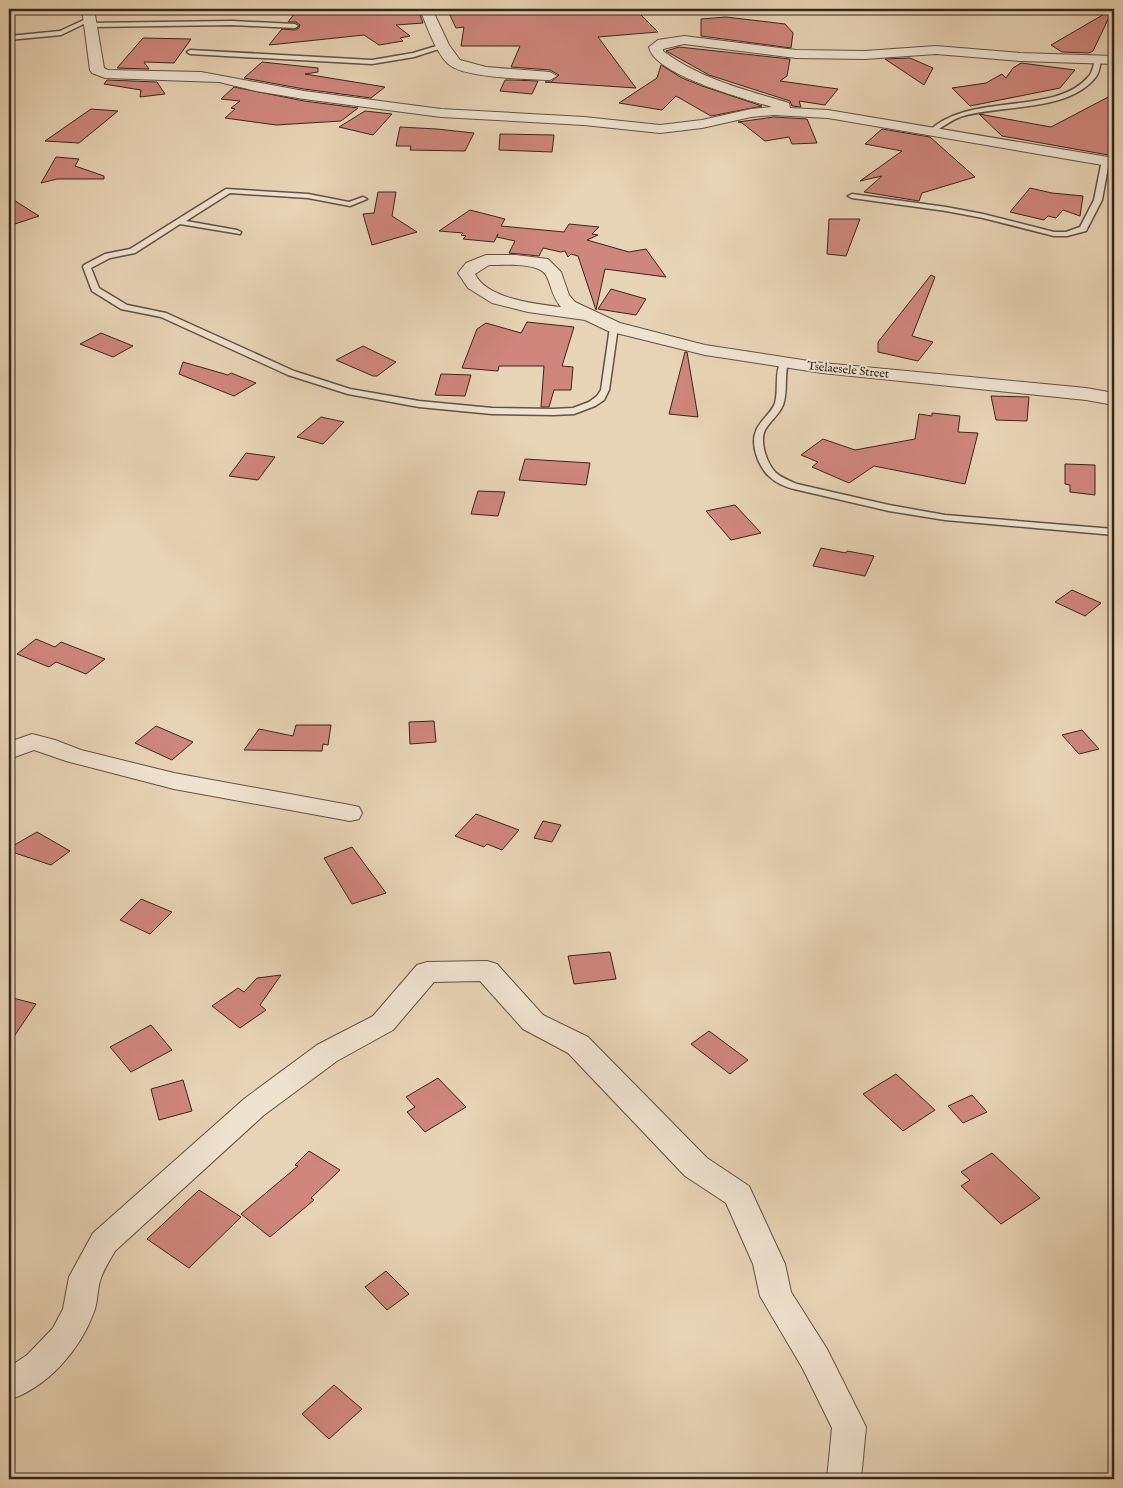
<svg xmlns="http://www.w3.org/2000/svg" width="1123" height="1488" font-family="'IM FELL English',serif">
<rect width="100%" height="100%" fill="#e7d3b5"/>
<filter id="stains"><feTurbulence type="fractalNoise" baseFrequency=".004" numOctaves="4"/><feColorMatrix values="0 0 0 0 .2 0 0 0 0 .09 0 0 0 0 .02 0 0 0 .5 -.17"/></filter>
<radialGradient id="worn" r=".72"><stop offset=".6" stop-color="#630" stop-opacity="0"/><stop offset="1" stop-color="#630" stop-opacity=".3"/></radialGradient>
<path fill="#cf867c" stroke="#36271a" d="M298,9H418L423,23L396,25L410,36L400,38L403,41L379,45L364,35L269,45L282,29L295,30L299,28L300,25L296,22H288Z
M447,9H635L658,32L598,37L636,88L545,82H551L559,75L550,70L511,67L520,46H461L464,27L456,28Z
M1113,9L1093,51L1089,53L1062,52L1051,45Z
M726,17L785,24L793,33L791,48L701,36V19Z
M143,38L191,39L174,63L144,62L149,69L117,68Z
M679,47L790,59L787,76L780,81L838,89L825,105L799,101L801,107L792,106L790,101L709,75L666,51Z
M910,58L933,68L924,85L885,59Z
M262,62L318,68V72L305,74L385,87L371,98L304,89L244,78Z
M1021,63L1075,70L1060,88L970,106L952,88L986,83L1002,74L1006,78L1013,68Z
M661,65L682,78L702,86L762,106L711,116L676,96L662,110L619,103L657,78Z
M107,80L157,82L165,94L140,97L141,90L104,84Z
M505,80H513L538,81L532,94L500,91Z
M234,87L304,101L358,108L341,121L276,125L225,118L235,109L231,108L240,101L221,99Z
M1114,94V156L1002,136L979,114L1051,127Z
M91,109L118,111L79,143L45,141Z
M365,111L392,114L373,135L339,127Z
M774,117L807,119L817,143L792,144L789,137L765,141L742,123L738,122Z
M400,127L437,129L474,133L465,151L410,150L411,146H396Z
M882,129L930,137L975,177L922,193L919,201L864,192L882,176L860,181L902,151L865,144Z
M500,134L554,135L552,152L499,150Z
M56,157L79,159L75,166L104,176V179H57L41,183Z
M1030,188L1052,193L1083,196L1080,216L1063,210L1056,218L1048,216L1044,220L1010,212Z
M378,192H396L392,216L417,232L372,245L363,214L374,213Z
M9,197L39,216L9,226Z
M470,210L505,219L501,226L564,232L569,224L599,227L592,234L598,235L587,240L629,252L646,249L666,277L605,269L596,310L578,256L571,254L568,257L565,251L561,252L543,248L539,256L509,253L515,241L497,237L498,234L494,242L463,239L466,236L461,235L463,233L439,231Z
M829,219H860L846,256L827,254Z
M931,275L935,277L912,336L933,342L918,361L878,352V342Z
M611,289L646,299L636,315L598,309Z
M527,322L574,327L562,366L573,367L571,390H554L549,407H541L544,366H499L498,371L462,368L477,329L486,323L521,333Z
M101,333L133,346L113,357L80,344Z
M363,346L396,362L377,376H373L336,360Z
M685,352H687L698,417L669,414Z
M183,362L228,375L231,373L256,383L234,396L179,374Z
M441,374L471,375L465,396L435,395Z
M991,396L1029,397L1027,421L996,420Z
M932,413L960,416L958,432L978,433L965,484L874,466L849,483L812,467L818,462L801,455L823,439L855,450L915,439L919,414L932,416Z
M321,417L344,422L323,444L297,437Z
M246,453L275,457L258,480L229,476Z
M525,459L590,463L586,485L519,480Z
M1065,464L1095,465V495L1070,492V485L1065,484Z
M478,491L505,492L498,516L471,514Z
M735,505L761,533L731,540L706,511Z
M821,548L846,553L847,551L874,556L865,576L813,566Z
M1072,590L1101,603L1085,616L1055,602Z
M36,639L55,647L61,642L105,659L86,674L56,662L49,667L17,654Z
M434,721L436,742L410,744L409,722Z
M296,725H331L328,745L323,744L322,751L244,750L259,729L293,736Z
M156,726L193,742L172,760L135,743Z
M1082,730L1099,749L1079,754L1062,735Z
M476,814L519,830L502,850L487,844L484,847L455,836Z
M543,821L561,825L552,842L534,838Z
M37,832L70,851L51,865L9,851V848Z
M352,847L386,893L352,904L324,858Z
M141,899L172,912L150,934L120,920Z
M610,952L616,979L574,984L568,956Z
M281,975L260,1005L266,1010L240,1028L212,1006L238,988L244,992L257,978Z
M9,997L36,1004L9,1044Z
M151,1025L172,1050L131,1072L110,1047Z
M709,1031L748,1060L730,1074L691,1044Z
M896,1074L935,1110L903,1131L863,1094Z
M438,1078L466,1107L425,1132L407,1112L415,1107L406,1097Z
M183,1080L192,1111L159,1120L151,1089Z
M972,1095L987,1112L963,1123L948,1106Z
M309,1151L340,1170L311,1198L314,1200L270,1237L241,1214L298,1166L295,1165Z
M992,1153L1040,1198L1001,1224L961,1186L970,1180L961,1172Z
M199,1190L241,1217L189,1268L147,1239Z
M386,1271L409,1294L387,1310L365,1287Z
M334,1385L362,1409L329,1439L302,1414Z"/>
<g fill="none" stroke-linecap="round" stroke-linejoin="round">
<g stroke="#625241" stroke-width="3">
<path id="lane" d="M88,18L91,20L90,21L61,35L9,40V36L60,31Z
M232,21L295,24L298,26L295,28L232,25L90,27L87,25L90,23Z
M443,44L446,46L445,47L414,57L372,64L190,54L187,52L190,50L372,60L413,53Z
M1096,59L1101,60C1100,66 1099,74 1095,78C1066,113 1000,104 960,117C950,121 942,127 933,133L928,132C968,91 1056,117 1089,76C1093,72 1093,64 1096,59Z
M1102,160L1109,162L1102,200L1086,231L1067,236H1054L983,218L946,211L852,198L848,196L852,194L946,207L983,214L1054,232H1066L1080,227L1094,200Z
M226,189L308,194L349,202L363,197L367,199L350,206L308,198L230,193L186,221L237,230L241,232L240,234L180,224L135,253L110,258L91,268L99,288L127,305L166,313L294,371L350,389L419,401L492,408L553,409L573,408L589,402L597,396L601,390L610,327L614,325L618,327L609,390L604,400L595,406L574,414L553,415L492,414L419,407L348,394L288,375L161,317L121,309L92,291L83,267L84,265L105,254L130,249Z
M784,360L788,363C784,377 788,391 783,405C779,415 770,421 765,430C759,442 767,464 776,473C782,478 790,481 797,484L889,505L945,515L1114,529V535L945,520L889,511L794,489C786,487 776,483 770,477C759,468 750,445 756,431C760,420 771,414 775,403C779,389 774,374 781,361Z"/>
</g>
<g stroke="#625241" stroke-width="2">
<path id="street" d="M82,9H94L104,68L108,70L201,72L304,91L441,109L584,117L660,125L702,120L751,109L772,107C746,99 654,75 649,47L658,40L684,36L796,50L865,51L936,46L1020,53L1114,56V64L1020,61L936,54L865,59L796,58L684,44L663,49V51C700,79 746,90 789,103L790,108L828,110L1114,158V167L828,118L774,115L751,117L702,128L660,133L584,125L441,117L304,99L256,91L219,82L105,78L92,73L90,70Z
M420,9H432L449,45L460,60L486,67L550,72L557,76L550,80C527,79 469,78 451,66C437,57 426,24 420,9Z
M486,255H516L548,259L561,272L569,295L575,302L620,323L705,345L822,363L1086,388L1114,393V405L1086,400L822,373L705,355L608,331L585,320L528,312L492,303L468,288L458,273L466,263ZM489,265C503,265 538,262 546,275C552,286 551,295 561,307C536,304 487,299 475,274Z
M32,734L55,740L81,750L174,773L350,805L359,807L362,813L359,819L350,821L174,789L66,761L34,750L9,759V742Z
M487,961L497,964L543,1015L588,1037L707,1158L749,1186L785,1264L791,1292L827,1349L866,1427L861,1479H827L832,1428L803,1369L760,1296L753,1264L726,1203L685,1176L568,1053L523,1029L480,981L434,982L393,1030L337,1061L264,1115L115,1251C110,1260 104,1269 101,1278C97,1289 98,1302 94,1312C80,1350 48,1387 9,1400V1367L27,1355L53,1328L63,1309L69,1277L93,1233L244,1099L317,1045L373,1016L417,965L427,962Z"/>
</g>
<use href="#lane" fill="#efe2cf" fill-rule="evenodd"/>
<use href="#street" fill="#efe2cf" fill-rule="evenodd"/>
</g>
<g text-anchor="middle" dominant-baseline="central" stroke-width="4" stroke-linejoin="round" paint-order="stroke">
<g font-size="12" fill="#36271a" stroke="#efe2cf">
<text transform="translate(848 370) rotate(6)">Tselaesele Street</text>
</g>
</g>
<rect width="1123" height="1488" fill="none" stroke="#e7d3b5" stroke-width="30"/>
<rect x="10" y="10" width="1103" height="1468" fill="none" stroke="#36271a" stroke-width="2.5"/>
<rect x="15" y="15" width="1093" height="1458" fill="none" stroke="#36271a"/>
<rect width="100%" height="100%" filter="url(#stains)"/>
<rect width="100%" height="100%" fill="url(#worn)"/>
</svg>
